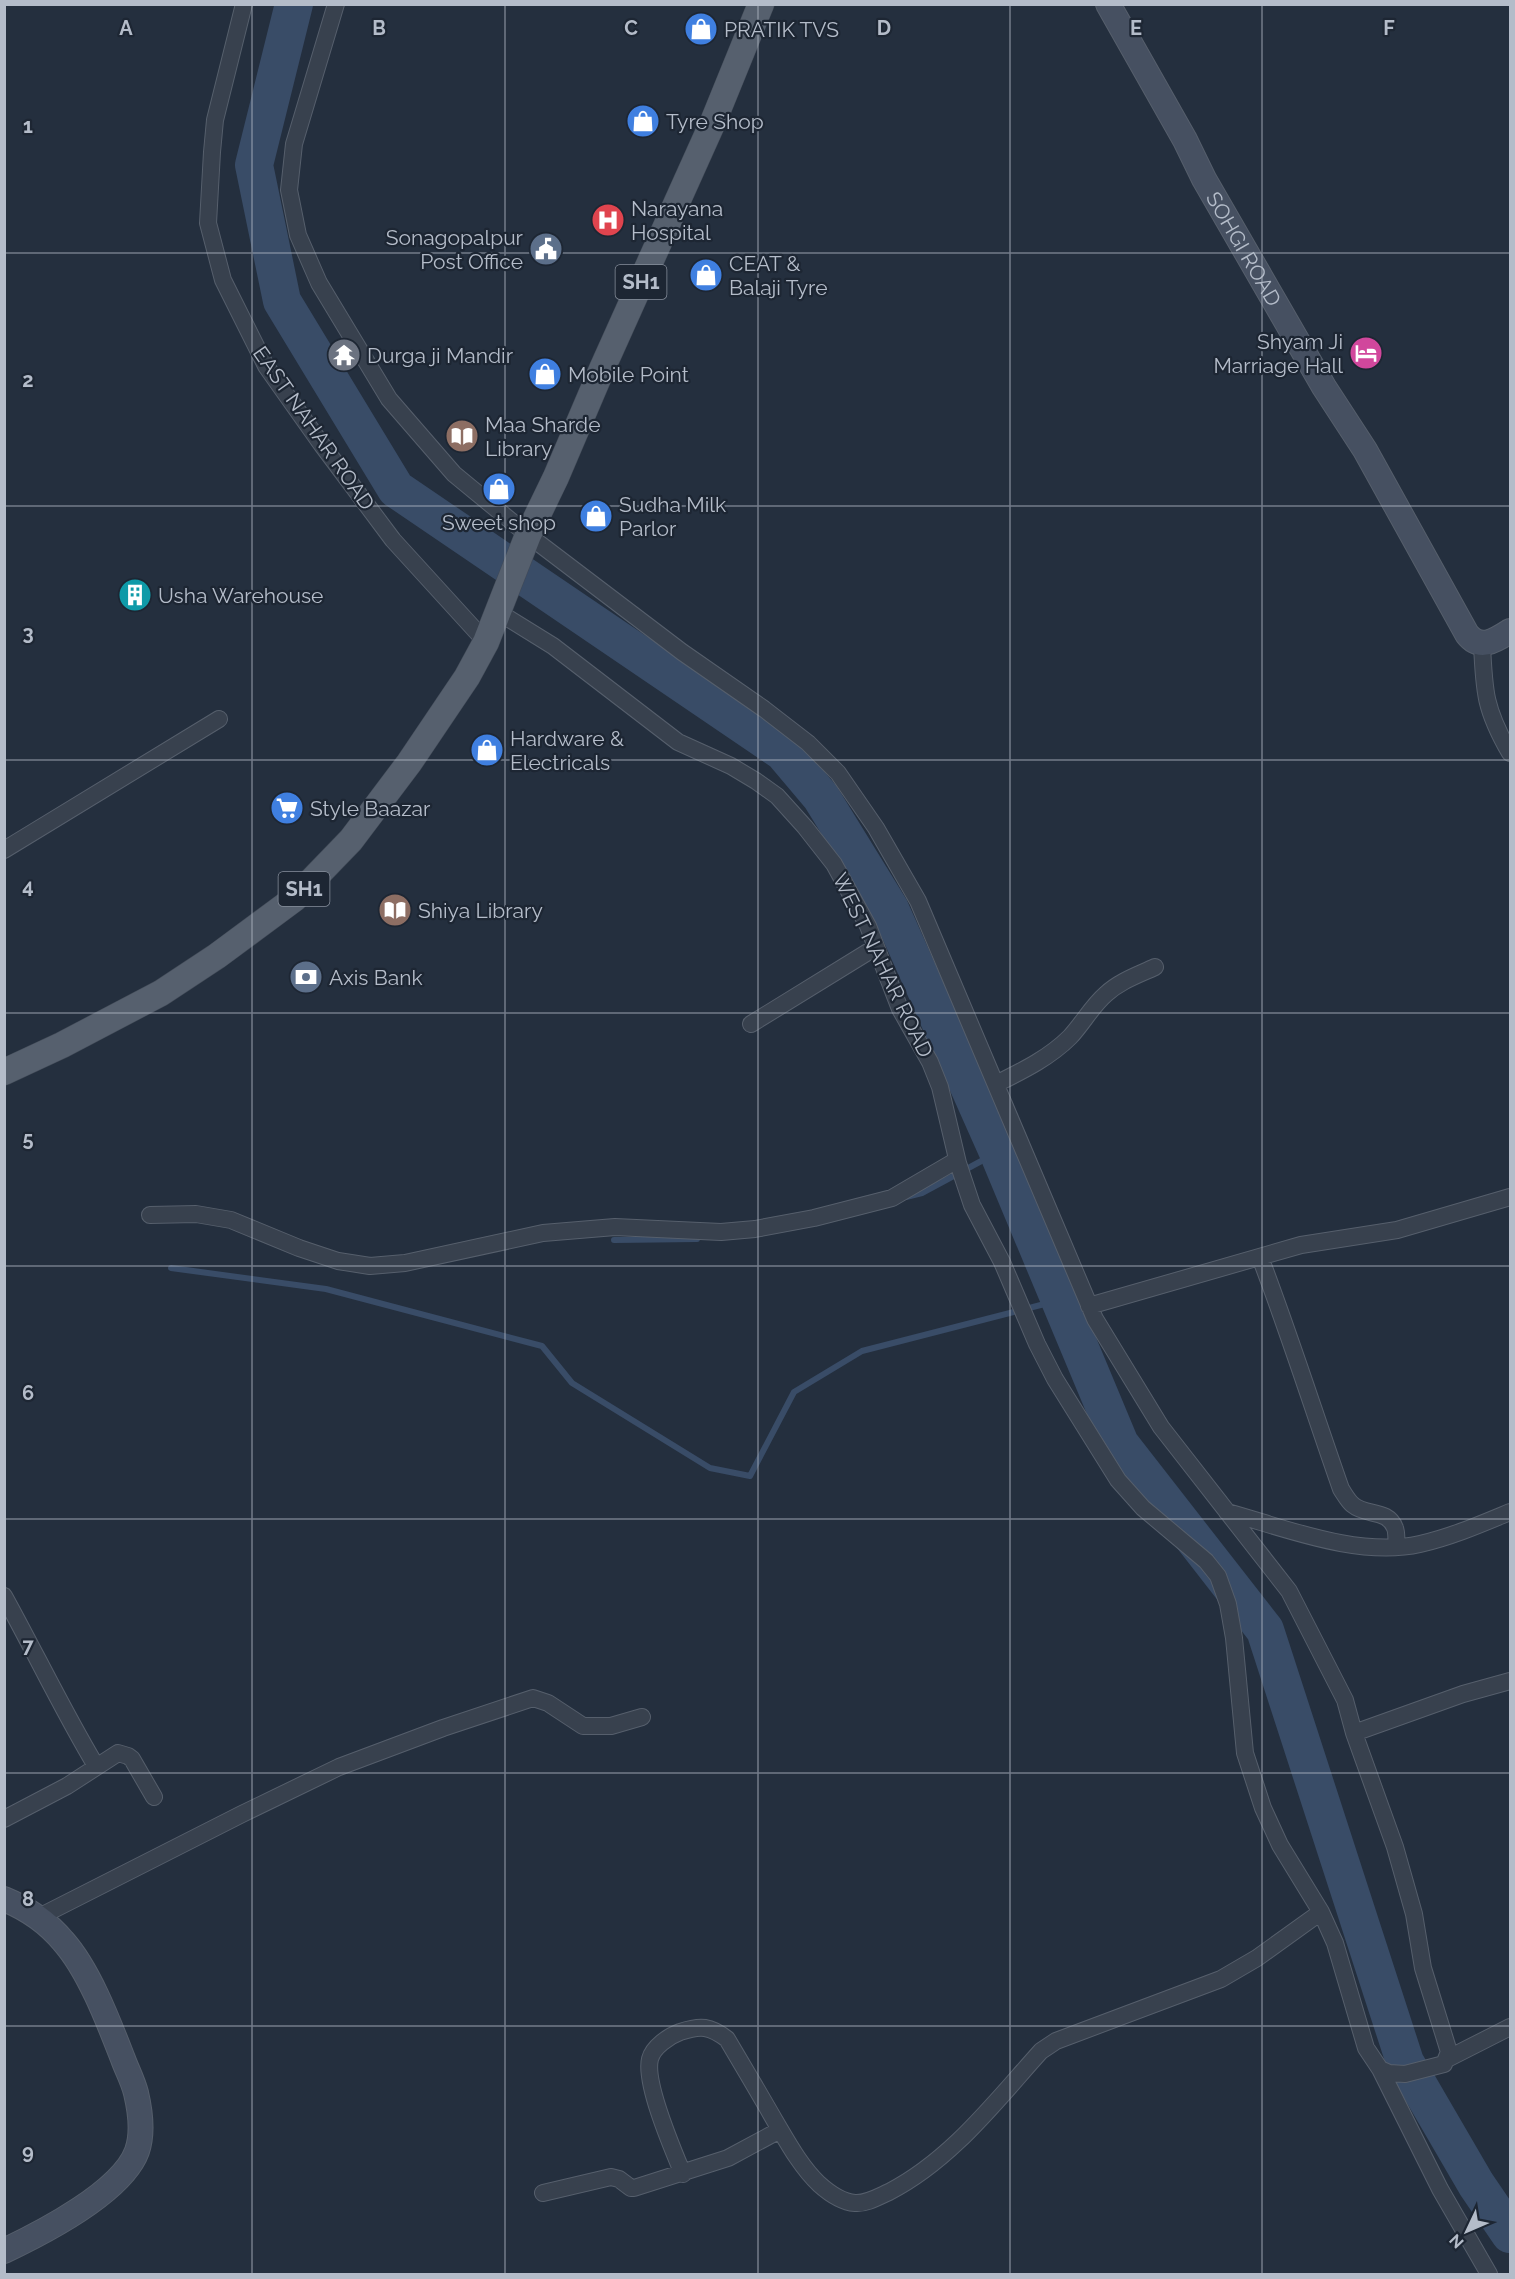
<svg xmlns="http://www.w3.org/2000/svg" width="1515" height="2279" font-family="Raleway,sans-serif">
<rect width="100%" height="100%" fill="#242f3e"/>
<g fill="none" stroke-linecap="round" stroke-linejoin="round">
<path stroke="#394c67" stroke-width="6" d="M906,1197L922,1193L998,1152
M614,1240L697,1239
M171,1268L326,1289L542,1346L572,1383L710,1468L750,1476L794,1392L862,1351L1060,1300"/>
<path stroke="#394c67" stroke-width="38" d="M294,4L254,165L282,301L396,489L783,752L821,797L890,909L998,1152L1120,1444L1265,1630L1405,2062L1476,2184L1510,2234"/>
<g stroke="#565f6c" stroke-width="18">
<path id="street" d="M244,4L215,120L212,152L208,223L223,280L266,366L322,445L393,540L486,642
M336,4L294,144L289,190L298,235L319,283L389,399L454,474L528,535L682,652L764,709L808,743L838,773L876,828L918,901L1095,1319L1161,1427L1289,1591L1345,1700L1354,1733L1395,1847L1414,1914L1423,1968L1449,2052L1444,2064L1405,2074L1389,2073L1380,2069L1366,2048L1335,1943L1321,1912L1280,1845L1263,1808L1245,1753L1234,1638L1228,1604L1218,1576L1206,1561L1143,1508L1118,1480L1055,1379L1037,1344L1002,1262L972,1205L958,1163L940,1087L930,1062L900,1009L868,926L834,864L805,827L777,796L756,781L731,766L678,742L553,646L498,612
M1482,644C1484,692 1485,710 1510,753
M4,850L219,719
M751,1024L876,947
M996,1084C1022,1071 1049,1058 1070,1037C1083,1023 1092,1006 1106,994C1120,981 1138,975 1155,967
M150,1215L196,1214L231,1220L299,1248L338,1261L370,1266L405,1263L543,1233L615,1227L721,1232L755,1229L814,1218L892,1198L957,1160
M1260,1257C1289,1333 1314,1412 1341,1489C1345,1495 1348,1501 1353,1505C1366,1516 1388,1509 1395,1528C1397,1533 1396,1541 1397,1547
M1089,1306L1301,1245L1397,1230L1510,1197
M1227,1512C1285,1528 1359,1558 1420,1544C1451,1537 1481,1524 1510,1512
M4,1596C35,1652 63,1711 96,1766
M1354,1733L1463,1694L1510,1681
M4,1819L67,1786L118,1753L128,1756L132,1759L154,1797
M37,1918L242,1814L339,1767L443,1728L533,1698L548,1703L583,1726H611L642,1717
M1447,2059L1510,2027
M1380,2069L1440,2189L1489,2274
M683,2174C673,2150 644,2083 650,2059C653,2047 669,2036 680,2032C701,2025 710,2026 727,2039C743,2066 759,2093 775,2121C788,2143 801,2167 819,2184C829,2193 842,2202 855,2203C866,2204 878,2197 889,2192C951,2160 995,2102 1041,2051L1056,2041L1221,1979L1257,1958L1321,1912
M543,2193L611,2177L619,2179L631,2188H634L728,2158L780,2130"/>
</g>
<g stroke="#565f6c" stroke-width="26">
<g id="secondary">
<path id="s1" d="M1108,4L1185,140L1204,179L1324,387L1365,450L1467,634C1480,651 1496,640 1510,631"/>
<path d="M4,1899C26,1908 48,1923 63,1941C89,1970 109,2023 123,2059C127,2070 133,2081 136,2093C140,2110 143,2134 137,2151C122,2192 42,2233 4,2251"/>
</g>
</g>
<g stroke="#414a57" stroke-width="27">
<path id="primary" d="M4,1072L62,1045L161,993L217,956L294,899L351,840L409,763L467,677L486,642L528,535L556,477L602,369L713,122L761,4"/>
</g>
<use href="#street" stroke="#38414e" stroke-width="16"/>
<use href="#secondary" stroke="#465061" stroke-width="24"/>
<use href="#primary" stroke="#56606e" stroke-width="26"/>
</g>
<path fill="none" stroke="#b4bcc9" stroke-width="1.5" stroke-opacity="0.55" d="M252,4V2274M505,4V2274M758,4V2274M1010,4V2274M1262,4V2274M4,253H1510M4,506H1510M4,760H1510M4,1013H1510M4,1266H1510M4,1519H1510M4,1773H1510M4,2026H1510"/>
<defs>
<g id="shop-disc" transform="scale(1.725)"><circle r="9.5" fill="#3f7fe0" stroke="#1d2633"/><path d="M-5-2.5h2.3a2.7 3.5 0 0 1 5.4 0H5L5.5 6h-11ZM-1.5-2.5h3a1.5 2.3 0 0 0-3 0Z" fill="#fff"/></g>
<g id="hospital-disc" transform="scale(1.725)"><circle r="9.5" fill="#e0444e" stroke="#1d2633"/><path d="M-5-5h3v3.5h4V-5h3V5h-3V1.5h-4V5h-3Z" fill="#fff"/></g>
<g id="civic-disc" transform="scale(1.725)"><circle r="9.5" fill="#5c6f8a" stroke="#1d2633"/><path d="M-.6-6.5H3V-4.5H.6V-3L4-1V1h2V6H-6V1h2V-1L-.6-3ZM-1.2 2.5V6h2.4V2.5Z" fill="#fff"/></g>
<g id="hotel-disc" transform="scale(1.725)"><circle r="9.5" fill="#d1479c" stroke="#1d2633"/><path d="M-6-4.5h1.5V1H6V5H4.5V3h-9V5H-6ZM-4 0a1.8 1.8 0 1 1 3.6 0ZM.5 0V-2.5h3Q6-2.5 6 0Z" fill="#fff"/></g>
<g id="temple-disc" transform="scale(1.725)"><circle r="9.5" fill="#6b7280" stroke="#1d2633"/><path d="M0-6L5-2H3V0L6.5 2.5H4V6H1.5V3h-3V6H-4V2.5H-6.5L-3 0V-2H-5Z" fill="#fff"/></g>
<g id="library-disc" transform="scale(1.725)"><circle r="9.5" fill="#8d6e63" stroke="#1d2633"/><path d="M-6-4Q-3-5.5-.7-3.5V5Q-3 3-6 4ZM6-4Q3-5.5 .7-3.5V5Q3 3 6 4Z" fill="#fff"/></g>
<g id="building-disc" transform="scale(1.725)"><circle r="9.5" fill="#0f9aa8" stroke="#1d2633"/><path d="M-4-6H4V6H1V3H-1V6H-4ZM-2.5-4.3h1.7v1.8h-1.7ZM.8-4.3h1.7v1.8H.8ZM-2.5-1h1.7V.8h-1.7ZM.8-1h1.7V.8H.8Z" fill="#fff"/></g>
<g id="supermarket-disc" transform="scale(1.725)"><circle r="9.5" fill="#3f7fe0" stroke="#1d2633"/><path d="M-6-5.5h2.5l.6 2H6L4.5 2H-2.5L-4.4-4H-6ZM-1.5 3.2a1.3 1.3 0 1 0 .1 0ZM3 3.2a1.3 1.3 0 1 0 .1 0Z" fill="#fff"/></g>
<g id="bank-disc" transform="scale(1.725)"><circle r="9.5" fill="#5c6f8a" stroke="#1d2633"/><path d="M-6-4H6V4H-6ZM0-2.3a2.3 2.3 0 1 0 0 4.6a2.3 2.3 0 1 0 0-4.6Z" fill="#fff"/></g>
</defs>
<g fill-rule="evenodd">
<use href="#shop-disc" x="701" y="29"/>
<use href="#shop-disc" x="643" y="121"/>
<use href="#hospital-disc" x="608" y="220"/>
<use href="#civic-disc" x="546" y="249"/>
<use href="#shop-disc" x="706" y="275"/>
<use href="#hotel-disc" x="1366" y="353"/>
<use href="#temple-disc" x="344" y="355"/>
<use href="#shop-disc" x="545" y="374"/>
<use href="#library-disc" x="462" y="436"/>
<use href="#shop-disc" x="499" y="489"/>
<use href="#shop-disc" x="596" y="516"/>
<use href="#building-disc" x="135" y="595"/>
<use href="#shop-disc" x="487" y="750"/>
<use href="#supermarket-disc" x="287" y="808"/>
<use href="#library-disc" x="395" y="910"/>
<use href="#bank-disc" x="306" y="977"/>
</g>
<g text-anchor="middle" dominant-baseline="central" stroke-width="4.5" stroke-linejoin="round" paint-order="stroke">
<g fill="#1d2633" stroke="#878f9c" stroke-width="1.5">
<rect x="615.5" y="265" width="51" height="34" rx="4.5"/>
<rect x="278.5" y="872" width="51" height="34" rx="4.5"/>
</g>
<g font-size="20" font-weight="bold" fill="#b4bcc9">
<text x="641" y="282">SH1</text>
<text x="304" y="889">SH1</text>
</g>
<g font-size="21" fill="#b4bcc9" stroke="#1d2633" text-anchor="start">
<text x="724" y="29">PRATIK TVS</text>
<text x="666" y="121">Tyre Shop</text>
<text x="631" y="208">Narayana<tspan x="631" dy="24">Hospital</tspan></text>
<text x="523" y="237" text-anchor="end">Sonagopalpur<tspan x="523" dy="24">Post Office</tspan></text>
<text x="729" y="263">CEAT &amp;<tspan x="729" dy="24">Balaji Tyre</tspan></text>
<text x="1343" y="341" text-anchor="end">Shyam Ji<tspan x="1343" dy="24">Marriage Hall</tspan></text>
<text x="367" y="355">Durga ji Mandir</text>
<text x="568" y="374">Mobile Point</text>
<text x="485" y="424">Maa Sharde<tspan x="485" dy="24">Library</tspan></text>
<text x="619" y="504">Sudha Milk<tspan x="619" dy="24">Parlor</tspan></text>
<text x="499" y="522" text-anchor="middle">Sweet shop</text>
<text x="158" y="595">Usha Warehouse</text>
<text x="510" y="738">Hardware &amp;<tspan x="510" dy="24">Electricals</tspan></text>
<text x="310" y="808">Style Baazar</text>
<text x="418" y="910">Shiya Library</text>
<text x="329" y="977">Axis Bank</text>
</g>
<g font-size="21" fill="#b4bcc9" stroke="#1d2633">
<text stroke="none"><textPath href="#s1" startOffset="280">SOHGI ROAD</textPath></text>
<text transform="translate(314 428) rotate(55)">EAST NAHAR ROAD</text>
<text transform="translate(883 965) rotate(64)">WEST NAHAR ROAD</text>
</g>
</g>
<g font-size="20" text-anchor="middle" font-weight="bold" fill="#b4bcc9" stroke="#1d2633" stroke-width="4.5" stroke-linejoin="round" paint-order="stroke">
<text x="126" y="35">A</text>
<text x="379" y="35">B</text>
<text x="631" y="35">C</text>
<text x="884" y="35">D</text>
<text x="1136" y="35">E</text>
<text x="1389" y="35">F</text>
<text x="28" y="133">1</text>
<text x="28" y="387">2</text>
<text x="28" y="640">3</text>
<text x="28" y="893">4</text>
<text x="28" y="1146">5</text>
<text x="28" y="1400">6</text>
<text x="28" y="1653">7</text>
<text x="28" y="1906">8</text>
<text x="28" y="2159">9</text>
</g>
<rect width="1515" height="2279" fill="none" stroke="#b4bcc9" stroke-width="12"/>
<g transform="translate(1467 2231) rotate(226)" stroke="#1d2633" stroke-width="4.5" paint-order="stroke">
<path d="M0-4.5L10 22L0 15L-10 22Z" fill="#b4bcc9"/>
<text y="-9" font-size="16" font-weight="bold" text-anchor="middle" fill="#b4bcc9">N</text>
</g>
</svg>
